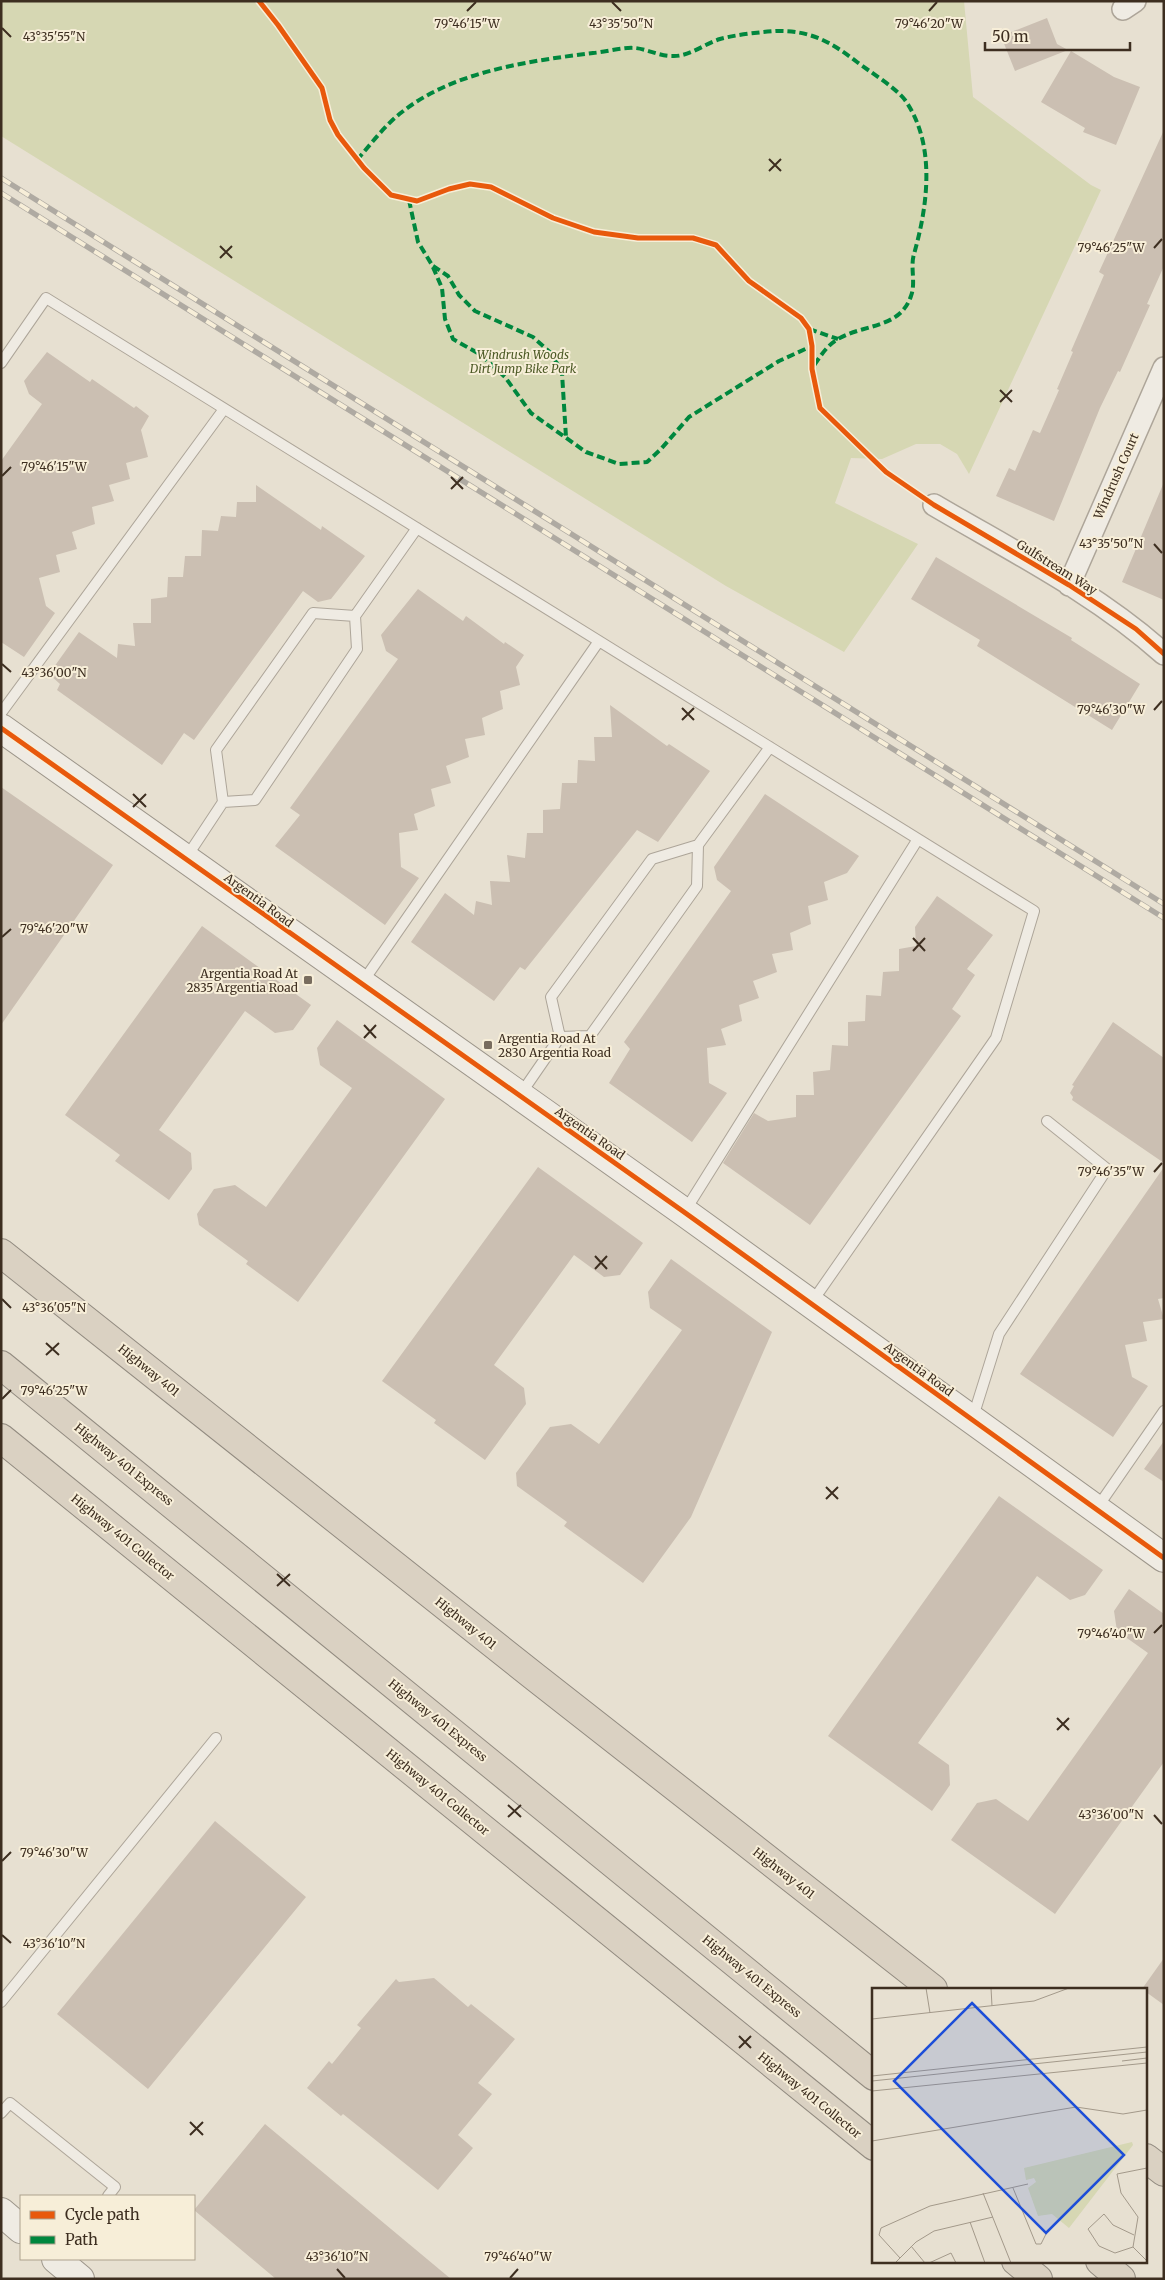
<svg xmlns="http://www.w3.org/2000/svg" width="1165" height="2280" font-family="Merriweather,serif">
<rect width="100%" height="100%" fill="#e7e0d1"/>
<path fill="#d6d7b3" d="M1,1H964L973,97L1091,185L1101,190L969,474L957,454L940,444H916L882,459L851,458L835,503L918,544L844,652L726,586L1,136Z"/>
<path fill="#cbbfb2" d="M1047,18L1057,44L1068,50L1015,71L1001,36Z
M1071,51L1114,77L1140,87L1116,145L1083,132L1085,128L1041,102Z
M1164,130V266L1147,304L1150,305L1120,372L1118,371L1100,408L1054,521L996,496L1009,468L1015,471L1033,430L1040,433L1059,390L1057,389L1073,352L1071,351L1104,275L1099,272Z
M47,352L90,382L92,379L134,408L136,406L149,416L141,430L148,457L126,463L130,479L109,485L114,501L92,507L95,524L72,532L77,549L56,555L60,572L39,578L46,606L55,613L24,657L1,642V461L42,404L29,394L24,381Z
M1164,482V600L1122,582Z
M256,485L321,530L322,526L365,556L331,599L318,602L303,591L194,740L184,733L162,765L57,690L60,684L49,674L79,632L117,658L118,644L135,646L133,623H151V599L167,597L168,577H183L185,556H201L202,530L218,531L221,516L236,517L237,502H256Z
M936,557L1072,638L1071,640L1140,684L1112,730L977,646L980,640L911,599Z
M418,589L463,621L466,616L504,644L505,642L524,655L516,667L520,685L500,691L503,709L482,718L485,735L465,739L469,757L446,766L451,783L431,789L435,806L414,814L418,830L399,833L401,867L419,878L385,925L275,846L300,815L290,808L398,659L386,651L381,635Z
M610,705L667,746L669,744L710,771L658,842L637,830L525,970L520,967L494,1001L411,942L445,893L474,915L476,901L492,905L490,881L510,882L507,855L525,858L527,833H543V810L560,809L562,783H577L578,760L595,761L594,737H612Z
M1,787L113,865L1,1025Z
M765,794L859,856L847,873L824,882L828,900L808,906L811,924L790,933L793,950L772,954L777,972L753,981L759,998L739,1005L742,1021L721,1029L726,1045L707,1048L709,1083L727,1093L692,1142L609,1083L630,1049L624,1042L731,891L717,880L714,867Z
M937,896L993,935L967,969L975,975L952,1009L961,1016L810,1225L723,1163L754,1113L768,1121L796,1117V1095H814L813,1072L830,1070L832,1045L848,1046V1022L865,1021L866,995L881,996L883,972L899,971V949L916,946L915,927Z
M202,926L311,1005L293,1030L275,1033L245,1011L159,1130L191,1153L192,1169L169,1200L115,1161L120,1155L65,1115Z
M337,1020L445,1099L298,1302L246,1264L248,1261L199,1225L197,1214L214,1189L235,1185L266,1207L352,1088L320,1065L317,1048Z
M1113,1022L1164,1058V1163L1072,1100L1073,1097L1070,1093L1074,1086L1072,1085Z
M538,1167L643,1243L620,1275L604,1277L574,1255L494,1365L524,1388L526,1404L485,1460L434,1423L436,1420L382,1381Z
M1164,1167V1298L1158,1299L1164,1319L1143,1322L1147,1341L1125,1345L1132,1377L1148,1386L1113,1437L1020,1374Z
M671,1259L772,1332L691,1517L643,1583L564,1526L567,1522L517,1486L516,1473L550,1427L571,1424L599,1444L682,1330L650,1308L648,1292Z
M1164,1441V1482L1144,1469Z
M999,1496L1103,1570L1085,1595L1070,1600L1037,1576L918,1743L949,1765L950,1785L932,1811L828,1736Z
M1129,1589L1164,1614V1762L1055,1914L951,1840L977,1803L996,1799L1028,1821L1148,1653L1117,1631L1114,1611Z
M215,1821L306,1897L148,2089L57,2014Z
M1164,1958V2005L1146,1992V1989H1142Z
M434,1978L468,2007L471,2004L515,2039L478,2083L492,2094L458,2135L473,2148L438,2190L343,2114L341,2116L307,2088L329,2061L332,2064L361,2028L357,2025L396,1979L399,1982Z
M265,2124L451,2279H276L194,2210Z"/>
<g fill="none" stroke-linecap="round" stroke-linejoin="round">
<g stroke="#ada599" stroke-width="12">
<path id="lane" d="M1,363L46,298L1034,911L996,1038L812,1302
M1,713L224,409
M223,802L216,750L313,613L355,616
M186,858L223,802L255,800L357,649L355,616L417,528
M362,983L599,641
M560,1037L551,997L652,859L698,845
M520,1095L560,1037L590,1036L697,886L698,845L770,747
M685,1211L918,839
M973,1417L999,1334L1107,1169L1047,1121
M1097,1508L1164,1411
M1,2002L216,1738
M1,2113L10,2103L115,2187L108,2196"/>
</g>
<g stroke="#ada599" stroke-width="24">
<path id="street" d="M1123,9L1135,1
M934,505C1012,551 1096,593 1164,654
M1069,585L1164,368"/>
</g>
<g stroke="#9c958a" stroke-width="30">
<path id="secondary" d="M1,728L684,1212L1164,1558
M1,2212L21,2229
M56,2259L80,2279"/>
</g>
<g stroke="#928b80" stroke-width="30">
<path id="highway" d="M1,1253L535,1677L933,1989
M1,1365L874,2076
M1,1438L874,2146
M1146,2158L1164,2172
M1016,2261L1038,2279
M1100,2261L1121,2279"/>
</g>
<use href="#lane" stroke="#efebe3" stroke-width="10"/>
<use href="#street" stroke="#efebe3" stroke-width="21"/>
<use href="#secondary" stroke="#efebe3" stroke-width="28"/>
<use href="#highway" stroke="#dad1c2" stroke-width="28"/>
<g stroke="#afaaa2" stroke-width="5.5">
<path id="rail" d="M1,178L1164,904
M1,193L1164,918"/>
</g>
<use href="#rail" stroke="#f7eed8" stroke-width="4" stroke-dasharray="11" stroke-linecap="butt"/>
<path stroke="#00873e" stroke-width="4" stroke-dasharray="8 4" stroke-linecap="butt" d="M357,160C371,144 385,125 402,112C454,71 529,61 593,53C606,52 622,47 635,48C647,49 659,56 672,56C689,57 704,44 720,39C734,35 760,32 776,31C810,30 831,42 857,62C870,72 895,87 905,100C936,144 928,205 914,254C910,267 916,283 911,296C900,329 863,324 838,339C826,346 820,357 813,367
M409,200L418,242L432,265L442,288L445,319L453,339L481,355L505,377L531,413L586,452L619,464L647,462L661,449L689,417L779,361L812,346
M433,266L448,276L459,295L475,311L533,337L552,354L562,373L566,437
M809,329L838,339"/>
<g stroke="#f7eed8" stroke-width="8">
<path id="cycleway" d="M259,1L278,25L322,88L330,120L338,135L364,168L391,195L417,201L449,189L470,184L491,187L553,218L594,232L638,238H693L716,245L749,281L801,318L809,329L812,346V369L820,408L886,472L934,505L1069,585L1136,629L1164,654
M1,728L684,1212L1164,1558"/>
</g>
<use href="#cycleway" stroke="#e8590c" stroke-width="5"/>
</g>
<path fill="none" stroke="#3d2e20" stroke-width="2" d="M612,2L621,11M467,11L476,2M929,11L937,2M2,28L11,37M769,159L781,171M769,171L781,159M220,246L232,258M1154,248L1162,239M220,258L232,246M1000,390L1012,402M1000,402L1012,390M2,476L11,467M451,477L463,489M451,489L463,477M1154,544L1162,553M2,664L11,672M682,708L694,720M1154,710L1162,701M682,720L694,708M133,794L146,807M133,807L146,794M2,937L11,929M913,938L925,951M913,951L925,938M364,1025L376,1038M364,1038L376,1025M1154,1172L1162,1163M595,1256L607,1269M595,1269L607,1256M2,1299L11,1308M46,1343L59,1355M46,1355L59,1343M2,1399L11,1390M826,1487L838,1499M826,1499L838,1487M277,1574L290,1586M277,1586L290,1574M1154,1633L1162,1625M1057,1718L1069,1730M1057,1730L1069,1718M508,1805L521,1817M1154,1815L1162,1824M508,1817L521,1805M2,1861L11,1852M2,1935L11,1943M739,2036L751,2048M739,2048L751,2036M190,2122L203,2135M190,2135L203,2122M337,2269L345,2278M510,2278L518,2269"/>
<g fill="#786c5e" stroke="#f7eed8" stroke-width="2">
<rect x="303" y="975" width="10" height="10" rx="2.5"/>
<rect x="483" y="1040" width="10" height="10" rx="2.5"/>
</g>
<g text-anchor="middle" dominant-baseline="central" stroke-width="4" stroke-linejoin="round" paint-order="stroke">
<g font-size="12" font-style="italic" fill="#4d5a26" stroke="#f7eed8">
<text x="523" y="354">Windrush Woods<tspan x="523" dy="14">Dirt Jump Bike Park</tspan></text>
</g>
<g font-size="12" fill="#3d2e20" stroke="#f7eed8">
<text transform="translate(1116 476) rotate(-66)">Windrush Court</text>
<text transform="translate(1057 567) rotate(32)">Gulfstream Way</text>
<text transform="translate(259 900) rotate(36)">Argentia Road</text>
<text transform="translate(590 1133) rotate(35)">Argentia Road</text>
<text transform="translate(919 1369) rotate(36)">Argentia Road</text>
<text transform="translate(149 1370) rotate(39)">Highway 401</text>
<text transform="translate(124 1464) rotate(39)">Highway 401 Express</text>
<text transform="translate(123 1537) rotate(39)">Highway 401 Collector</text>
<text transform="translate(466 1623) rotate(39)">Highway 401</text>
<text transform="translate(438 1720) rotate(39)">Highway 401 Express</text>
<text transform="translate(438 1792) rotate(39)">Highway 401 Collector</text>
<text transform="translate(784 1873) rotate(38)">Highway 401</text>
<text transform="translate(752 1976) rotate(39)">Highway 401 Express</text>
<text transform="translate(810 2095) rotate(39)">Highway 401 Collector</text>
</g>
<g font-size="12" fill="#3d2e20" stroke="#f7eed8" text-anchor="end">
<text x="298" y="973">Argentia Road At<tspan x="298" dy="14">2835 Argentia Road</tspan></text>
<text x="498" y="1038" text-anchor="start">Argentia Road At<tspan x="498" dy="14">2830 Argentia Road</tspan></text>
</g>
</g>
<g transform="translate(872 1988)">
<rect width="275" height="275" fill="#e7e0d1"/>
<path d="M260,154L261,157L197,240L180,226L166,228L156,200L164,194L162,190L154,192L152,180Z" fill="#d6d7b3"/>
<path fill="none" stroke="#a3998a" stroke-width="1" d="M54,0L58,25M119,0L120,18M0,31L162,13L197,0M250,73L275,70M0,88L275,59M0,93L275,64M0,103L275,75M0,153L204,119L251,126L275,122M275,180L245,186L249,205L266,229L261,259L275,273M141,200L164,256H169L176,242M111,205L139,275M98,234L113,275M39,258L53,275M261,259L243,265L227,258L216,241L232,226L241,237L262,247M28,270L7,247L9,240L58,218L156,196M23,275L44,254L62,243L121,229M57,275L79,265L84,275"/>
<path fill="#1d4ed8" fill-opacity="0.15" stroke="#1d4ed8" stroke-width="2.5" d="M100,15L252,167L174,245L22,93Z"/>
<rect width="275" height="275" fill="none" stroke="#3d2e20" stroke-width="2.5"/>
</g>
<g font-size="12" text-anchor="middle" fill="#3d2e20" stroke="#f7eed8" stroke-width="4" stroke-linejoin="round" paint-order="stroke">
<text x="467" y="28">79°46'15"W</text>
<text x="621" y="28">43°35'50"N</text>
<text x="929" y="28">79°46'20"W</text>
<text x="54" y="41">43°35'55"N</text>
<text x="1111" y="252">79°46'25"W</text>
<text x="54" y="471">79°46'15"W</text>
<text x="1111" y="548">43°35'50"N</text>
<text x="54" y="677">43°36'00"N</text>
<text x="1111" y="714">79°46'30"W</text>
<text x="54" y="933">79°46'20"W</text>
<text x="1111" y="1176">79°46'35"W</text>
<text x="54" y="1312">43°36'05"N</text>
<text x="54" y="1395">79°46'25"W</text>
<text x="1111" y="1638">79°46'40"W</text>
<text x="1111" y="1819">43°36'00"N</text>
<text x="54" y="1857">79°46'30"W</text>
<text x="54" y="1948">43°36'10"N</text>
<text x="337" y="2261">43°36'10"N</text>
<text x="518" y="2261">79°46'40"W</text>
</g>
<rect width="1165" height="2280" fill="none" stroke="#3d2e20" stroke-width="5"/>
<rect x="20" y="2195" width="175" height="65" fill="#f7eed8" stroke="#ada18e"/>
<rect x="30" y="2211" width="25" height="8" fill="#e8590c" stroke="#ada18e"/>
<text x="65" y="2220" font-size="15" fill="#3d2e20">Cycle path</text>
<rect x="30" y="2236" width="25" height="8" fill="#00873e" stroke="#ada18e"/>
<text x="65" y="2245" font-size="15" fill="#3d2e20">Path</text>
<path d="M985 42v8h145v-8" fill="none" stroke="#3d2e20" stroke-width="2.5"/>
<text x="992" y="42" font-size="15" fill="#3d2e20" stroke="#f7eed8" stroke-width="4" paint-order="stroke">50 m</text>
</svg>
